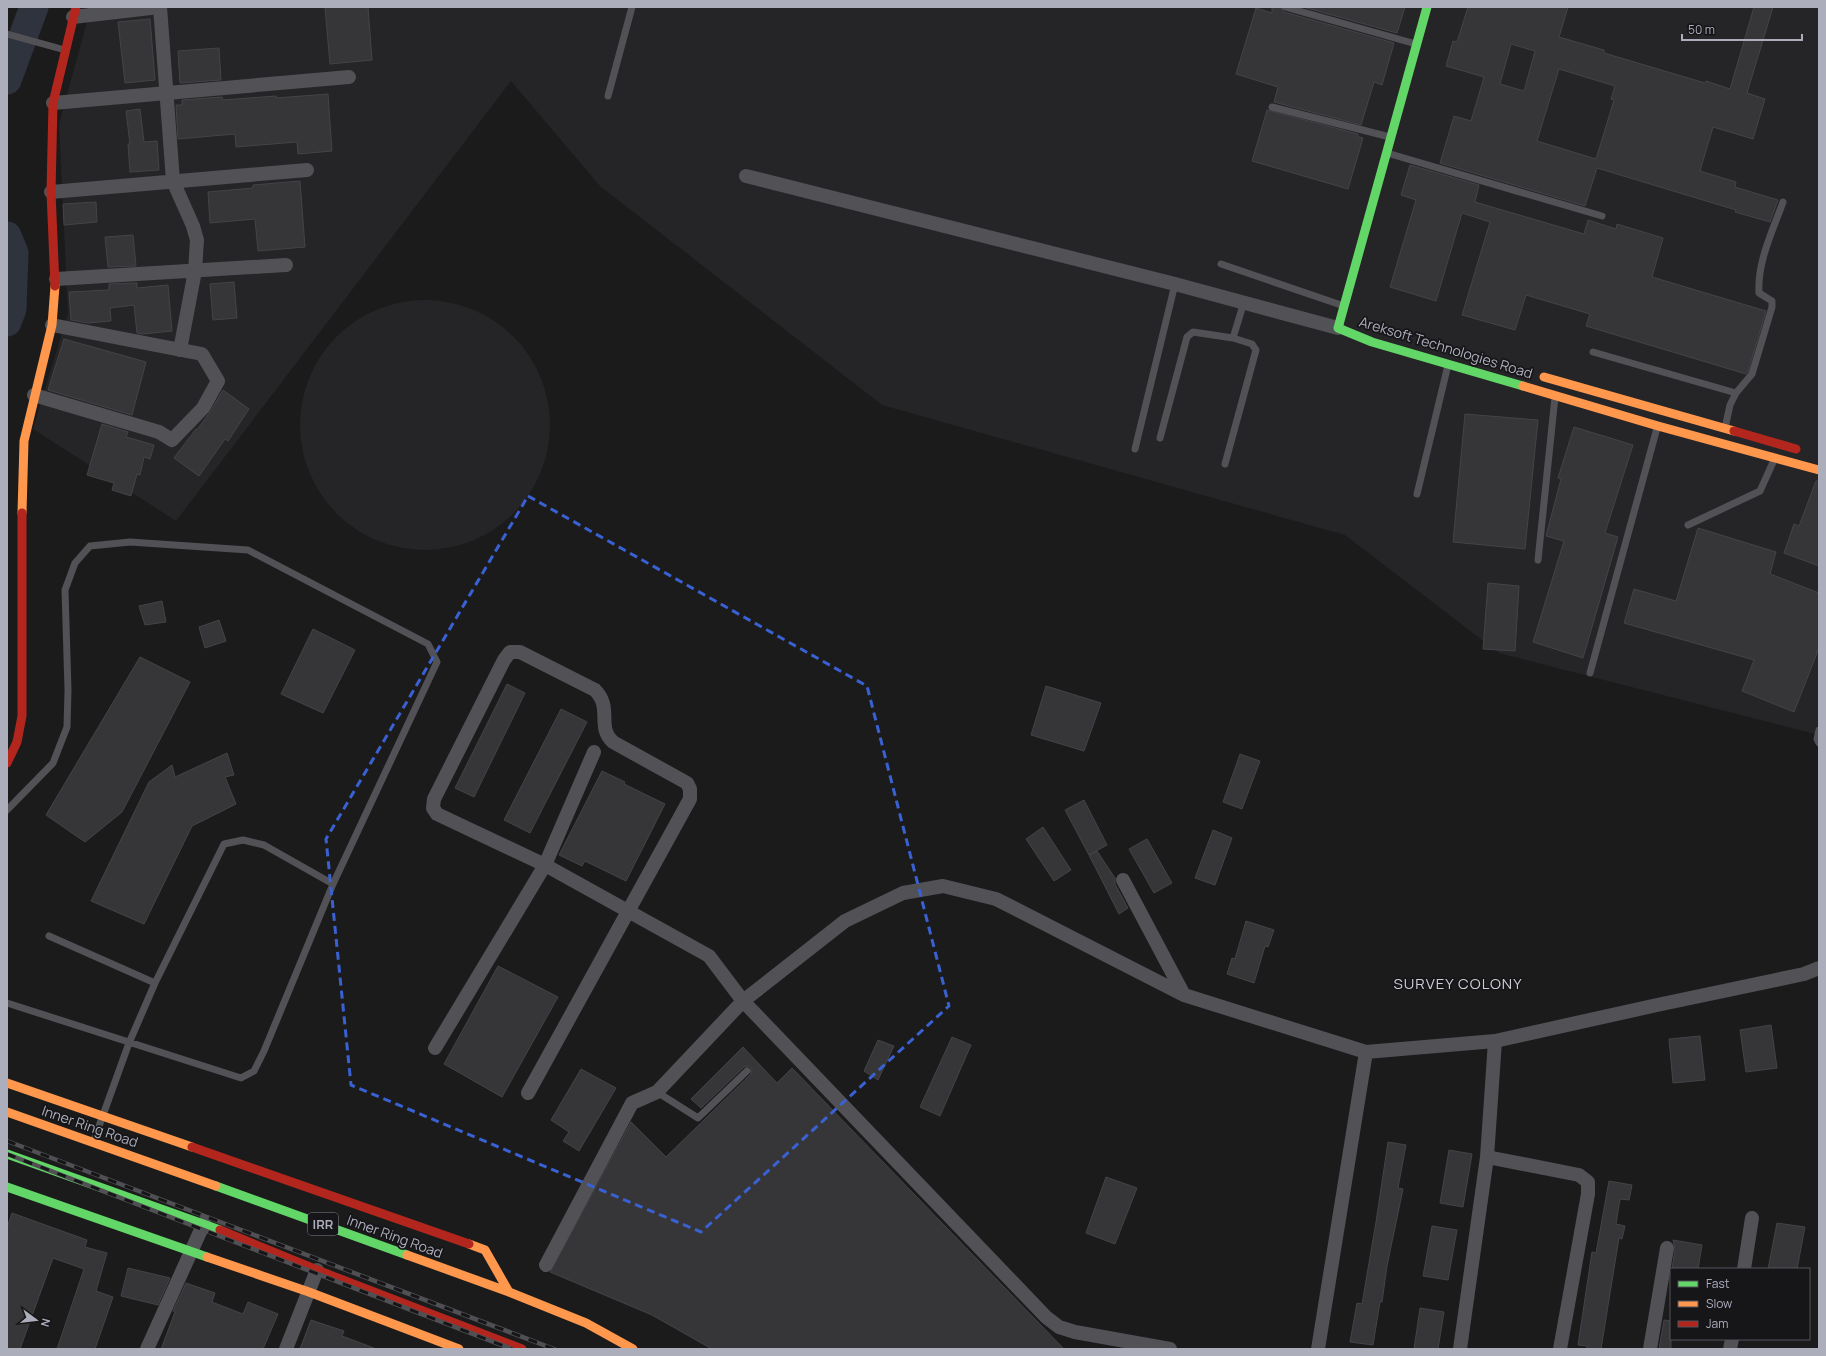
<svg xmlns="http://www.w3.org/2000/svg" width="1826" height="1356" font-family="Manrope,sans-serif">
<rect width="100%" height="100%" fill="#1b1b1c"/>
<path fill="#252528" d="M91,7H1819V735L1499,653L1345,535L882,405L600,186L511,81L176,521L33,429L68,313L59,124Z
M300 425a125 125 0 1 1 250 0a125 125 0 1 1-250 0Z"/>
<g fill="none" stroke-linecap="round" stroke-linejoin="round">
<path stroke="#2e333e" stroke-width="29" d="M7,80L34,7
M7,236L14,253L12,309L7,322"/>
</g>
<path fill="#363638" stroke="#444448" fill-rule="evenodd" d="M325,7H368L372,60L330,64Z
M1272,7H1280L1284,12L1394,43L1382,85L1374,82L1361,125L1274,102L1278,87L1236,74L1256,8L1272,13Z
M1303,7H1405L1397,33Z
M1468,7H1568L1559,37L1604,50V53L1705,83L1706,81L1730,89L1754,7H1773L1747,93L1765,99L1753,139L1713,127L1700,171L1736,182L1735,187L1778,200L1770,222L1735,212L1736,210L1597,168L1585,206L1440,163L1454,116L1471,121L1484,77L1446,66L1453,41L1457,42ZM1511,44L1535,51L1524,91L1500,84ZM1559,69L1615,86L1611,99L1614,100L1596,159L1537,141Z
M150,19L155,80L125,83L118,22Z
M219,48L221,80L180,83L178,51Z
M328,94L332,151L298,154L297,142L236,147L235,134L178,139L176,105H182V100L222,97L223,100L276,96V98Z
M140,109L144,142L157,141L159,170L130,172L128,144H130L126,111Z
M1267,110L1358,134V137L1363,138L1348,189L1252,161Z
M1410,165L1479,185L1475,202L1584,234L1588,220L1616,229L1617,224L1663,238L1652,277L1766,311L1748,372L1746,374L1586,326L1590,314L1526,295L1515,330L1462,315L1490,222L1462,213L1436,301L1390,287L1416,200L1401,195Z
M300,181L305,247L258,251L255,219L210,223L208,192L253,188V185Z
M96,202L97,222L64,225L63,204Z
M133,235L136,266L108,267L105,237Z
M234,282L237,318L213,320L210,284Z
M137,283V288L168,285L172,331L142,334L137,333L134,305L110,308L111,321L88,323L71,320L69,292L109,290V284Z
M64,339L146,362L132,415L48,390Z
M223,390L249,409L228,441L225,439L199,476L174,458L196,429L197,430L210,412Z
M1465,414L1538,420L1525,549L1453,542Z
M102,424L128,432L126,437L154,445L150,459L144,457L140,475L137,474L131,496L112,490L114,483L87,475Z
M1574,427L1633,445L1605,533L1618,537L1583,658L1533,642L1564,541L1546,536L1561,479L1558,478Z
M1816,481H1819V566L1784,553L1794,524L1799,526Z
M1698,528L1776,552L1770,574L1819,593V648L1794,712L1742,691L1754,660L1624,623L1634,589L1676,601Z
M1488,583L1519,586L1515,651L1483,649Z
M162,601L166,622L145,625L139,606Z
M219,620L226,641L205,648L199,627Z
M313,629L355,650L323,713L281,694Z
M140,657L190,682L122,812L85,842L46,815Z
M507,684L525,693L474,797L455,788Z
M1046,686L1101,703L1084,751L1031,735Z
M561,709L587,722L530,833L504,820Z
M227,753L234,775L225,777L236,804L192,826L144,924L91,901L149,782L172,765L175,777Z
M1240,754L1260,761L1242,809L1223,802Z
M602,771L625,782L624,784L665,804L626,881L585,861L582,866L559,855Z
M1084,800L1107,845L1089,855L1065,810Z
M1043,827L1071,870L1054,881L1026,839Z
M1213,830L1232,838L1215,885L1195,878Z
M1147,839L1172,883L1154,893L1129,849Z
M1097,851L1115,878V884L1128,908L1119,914L1089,855Z
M1246,921L1274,930L1268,947L1265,946L1254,983L1227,974L1232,958L1235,959Z
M498,966L558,997L502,1097L444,1064Z
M1771,1025L1777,1068L1746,1072L1740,1030Z
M1700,1036L1705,1080L1673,1083L1669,1039Z
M952,1037L971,1045L940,1116L920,1107Z
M878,1040L894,1046L878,1080L864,1071Z
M743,1047L777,1083L792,1068L1064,1349H712L652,1315L550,1272L631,1122L666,1157L751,1074V1068L748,1066L744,1067L701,1108L691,1099Z
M581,1069L616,1088L579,1151L563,1141L569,1132L551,1120Z
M1388,1142L1406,1145L1398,1188L1403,1189L1387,1266L1382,1302H1380L1373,1345L1350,1342L1357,1303L1362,1304L1376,1222Z
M1449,1150L1472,1154L1463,1207L1440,1203Z
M1106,1177L1137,1188L1115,1244L1086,1233Z
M1609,1181L1632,1185L1629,1200L1620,1199L1616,1224L1625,1226L1622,1239L1619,1238L1601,1349H1587V1346L1578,1345L1592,1252L1596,1253Z
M12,1213L87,1240L85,1247L107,1253L96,1291L113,1297L95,1349H57L84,1269L53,1258L20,1349H7V1228Z
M1777,1223L1805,1227L1797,1269H1768Z
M1432,1226L1457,1230L1448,1280L1423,1276Z
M1673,1240L1702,1245L1698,1269H1672L1675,1249Z
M128,1268L170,1278L158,1305L121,1296Z
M186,1283L215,1293L212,1302L243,1314L248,1302L278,1314L263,1349H161L175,1312L173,1311Z
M1420,1308L1444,1312L1438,1349H1414Z
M311,1320L344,1331L342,1336L374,1348L373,1349H300Z
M1664,1320L1671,1321V1349H1659Z"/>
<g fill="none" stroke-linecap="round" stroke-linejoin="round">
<path stroke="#515156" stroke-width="7" d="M1285,7L1416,44
M7,34L65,50
M608,96L632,7
M1272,107L1390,137
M1387,153L1602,216
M1221,264L1344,306
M1593,352L1736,393
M1725,428L1730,405L1736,393L1752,374L1772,307V301L1759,293C1757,262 1773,230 1783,202
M1160,438L1187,337L1193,332L1233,338
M1135,449L1175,284
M1225,464L1256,350L1252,344L1233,338L1244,302
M1417,494L1448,365
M1688,525L1760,491L1774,460
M1538,560L1555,397
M1590,673L1657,428
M1819,730L1817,739L1819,743
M7,810L53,763L67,727L68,690L65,590L75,563L90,546L130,542L248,550L428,644L437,662L333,884
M49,936L155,983
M7,1003L241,1078L254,1071L264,1051L333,884L264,845L243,840L224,844L155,983L129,1043L94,1140
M657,1092L698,1118L747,1071"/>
<path stroke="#515156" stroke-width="14" d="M160,7L173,181L193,226L197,240L195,271L180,350
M73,17L159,7
M53,103L349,77
M746,176L1175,284L1338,328
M51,192L307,170
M56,279L286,265
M34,395L159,432L172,440L203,408L218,381L202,354L52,325
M1123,880L1184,995
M435,1048L545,865L594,752
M528,1093L690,799V789L687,783L613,742C596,727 613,708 595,690L520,652H510L504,660L434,799L433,808L437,814L545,865L709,956L743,1001L1046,1317L1059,1327L1075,1332L1170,1349
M1487,1157L1579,1175L1588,1182V1194L1560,1349
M546,1265L632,1103L657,1092L743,1001L845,921L903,893L943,886L996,899L1184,995L1366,1052L1495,1041L1657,1005L1804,974L1819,968
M1744,1269L1752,1218
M147,1349L204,1223
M286,1349L317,1270
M1318,1349L1366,1052
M1460,1349L1487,1157L1495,1041
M1650,1349L1667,1248
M1730,1349L1732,1339"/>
<path stroke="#63d668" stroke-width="9" d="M1338,328L1372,342L1523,386
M1338,328L1427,7
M7,1154L220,1230
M216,1186L407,1255
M7,1187L207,1257"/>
<path stroke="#ff974d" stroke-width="9" d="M1544,377L1734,431
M1523,386L1658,426L1819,470
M22,513L24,441L52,325L55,286
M7,1083L192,1147
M7,1112L216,1186
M469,1244L485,1250L509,1292
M407,1255L509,1292L586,1323L633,1349
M207,1257L309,1292L459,1349"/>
<path stroke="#b3261e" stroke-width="9" d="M55,286L51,192L53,103L76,7
M1734,431L1796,449
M7,763L17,742L22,716V513
M192,1147L469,1244
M220,1230L317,1270L522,1349"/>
<g stroke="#505054" stroke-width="4.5">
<path id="rail" d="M7,1141L554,1349
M7,1154L512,1349"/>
</g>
<use href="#rail" stroke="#161518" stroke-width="3" stroke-dasharray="9" stroke-linecap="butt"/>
</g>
<path fill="none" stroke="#3a61d2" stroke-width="3" stroke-dasharray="8 5" stroke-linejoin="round" d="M528,496L867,686L949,1006L701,1232L351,1085L326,839Z"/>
<g text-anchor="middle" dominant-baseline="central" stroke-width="3.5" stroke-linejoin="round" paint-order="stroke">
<rect fill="#161518" stroke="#80808b" stroke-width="1" x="308" y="1213" width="30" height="22" rx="3"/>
<g font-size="13" font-weight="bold" fill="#adaebc">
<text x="323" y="1224">IRR</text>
</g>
<g font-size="14" fill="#adaebc" stroke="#161518">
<text transform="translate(1446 347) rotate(17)">Areksoft Technologies Road</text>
<text transform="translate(90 1126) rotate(19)">Inner Ring Road</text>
<text transform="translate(395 1236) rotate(20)">Inner Ring Road</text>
</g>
<g font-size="15" letter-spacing="1" fill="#ceced8" stroke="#161518">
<text x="1458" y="983">SURVEY COLONY</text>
</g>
</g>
<rect width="1826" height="1356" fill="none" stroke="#adaebc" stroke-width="16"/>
<rect x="1670" y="1268" width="140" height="72" fill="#161518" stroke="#52525a"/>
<rect x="1678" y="1281" width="20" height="6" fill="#63d668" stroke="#52525a"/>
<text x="1706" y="1288" font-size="12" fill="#adaebc">Fast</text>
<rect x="1678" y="1301" width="20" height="6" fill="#ff974d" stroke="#52525a"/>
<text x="1706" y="1308" font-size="12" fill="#adaebc">Slow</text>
<rect x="1678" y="1321" width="20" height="6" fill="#b3261e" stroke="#52525a"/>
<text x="1706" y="1328" font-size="12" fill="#adaebc">Jam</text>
<g transform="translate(36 1320) rotate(105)" stroke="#161518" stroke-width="3" paint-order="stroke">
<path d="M0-3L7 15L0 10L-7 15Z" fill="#adaebc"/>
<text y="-6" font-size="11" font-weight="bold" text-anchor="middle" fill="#adaebc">N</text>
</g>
<path d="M1682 34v6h120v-6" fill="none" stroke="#adaebc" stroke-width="2"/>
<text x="1688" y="34" font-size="12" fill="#adaebc" stroke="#161518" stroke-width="3" paint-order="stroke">50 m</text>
</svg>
